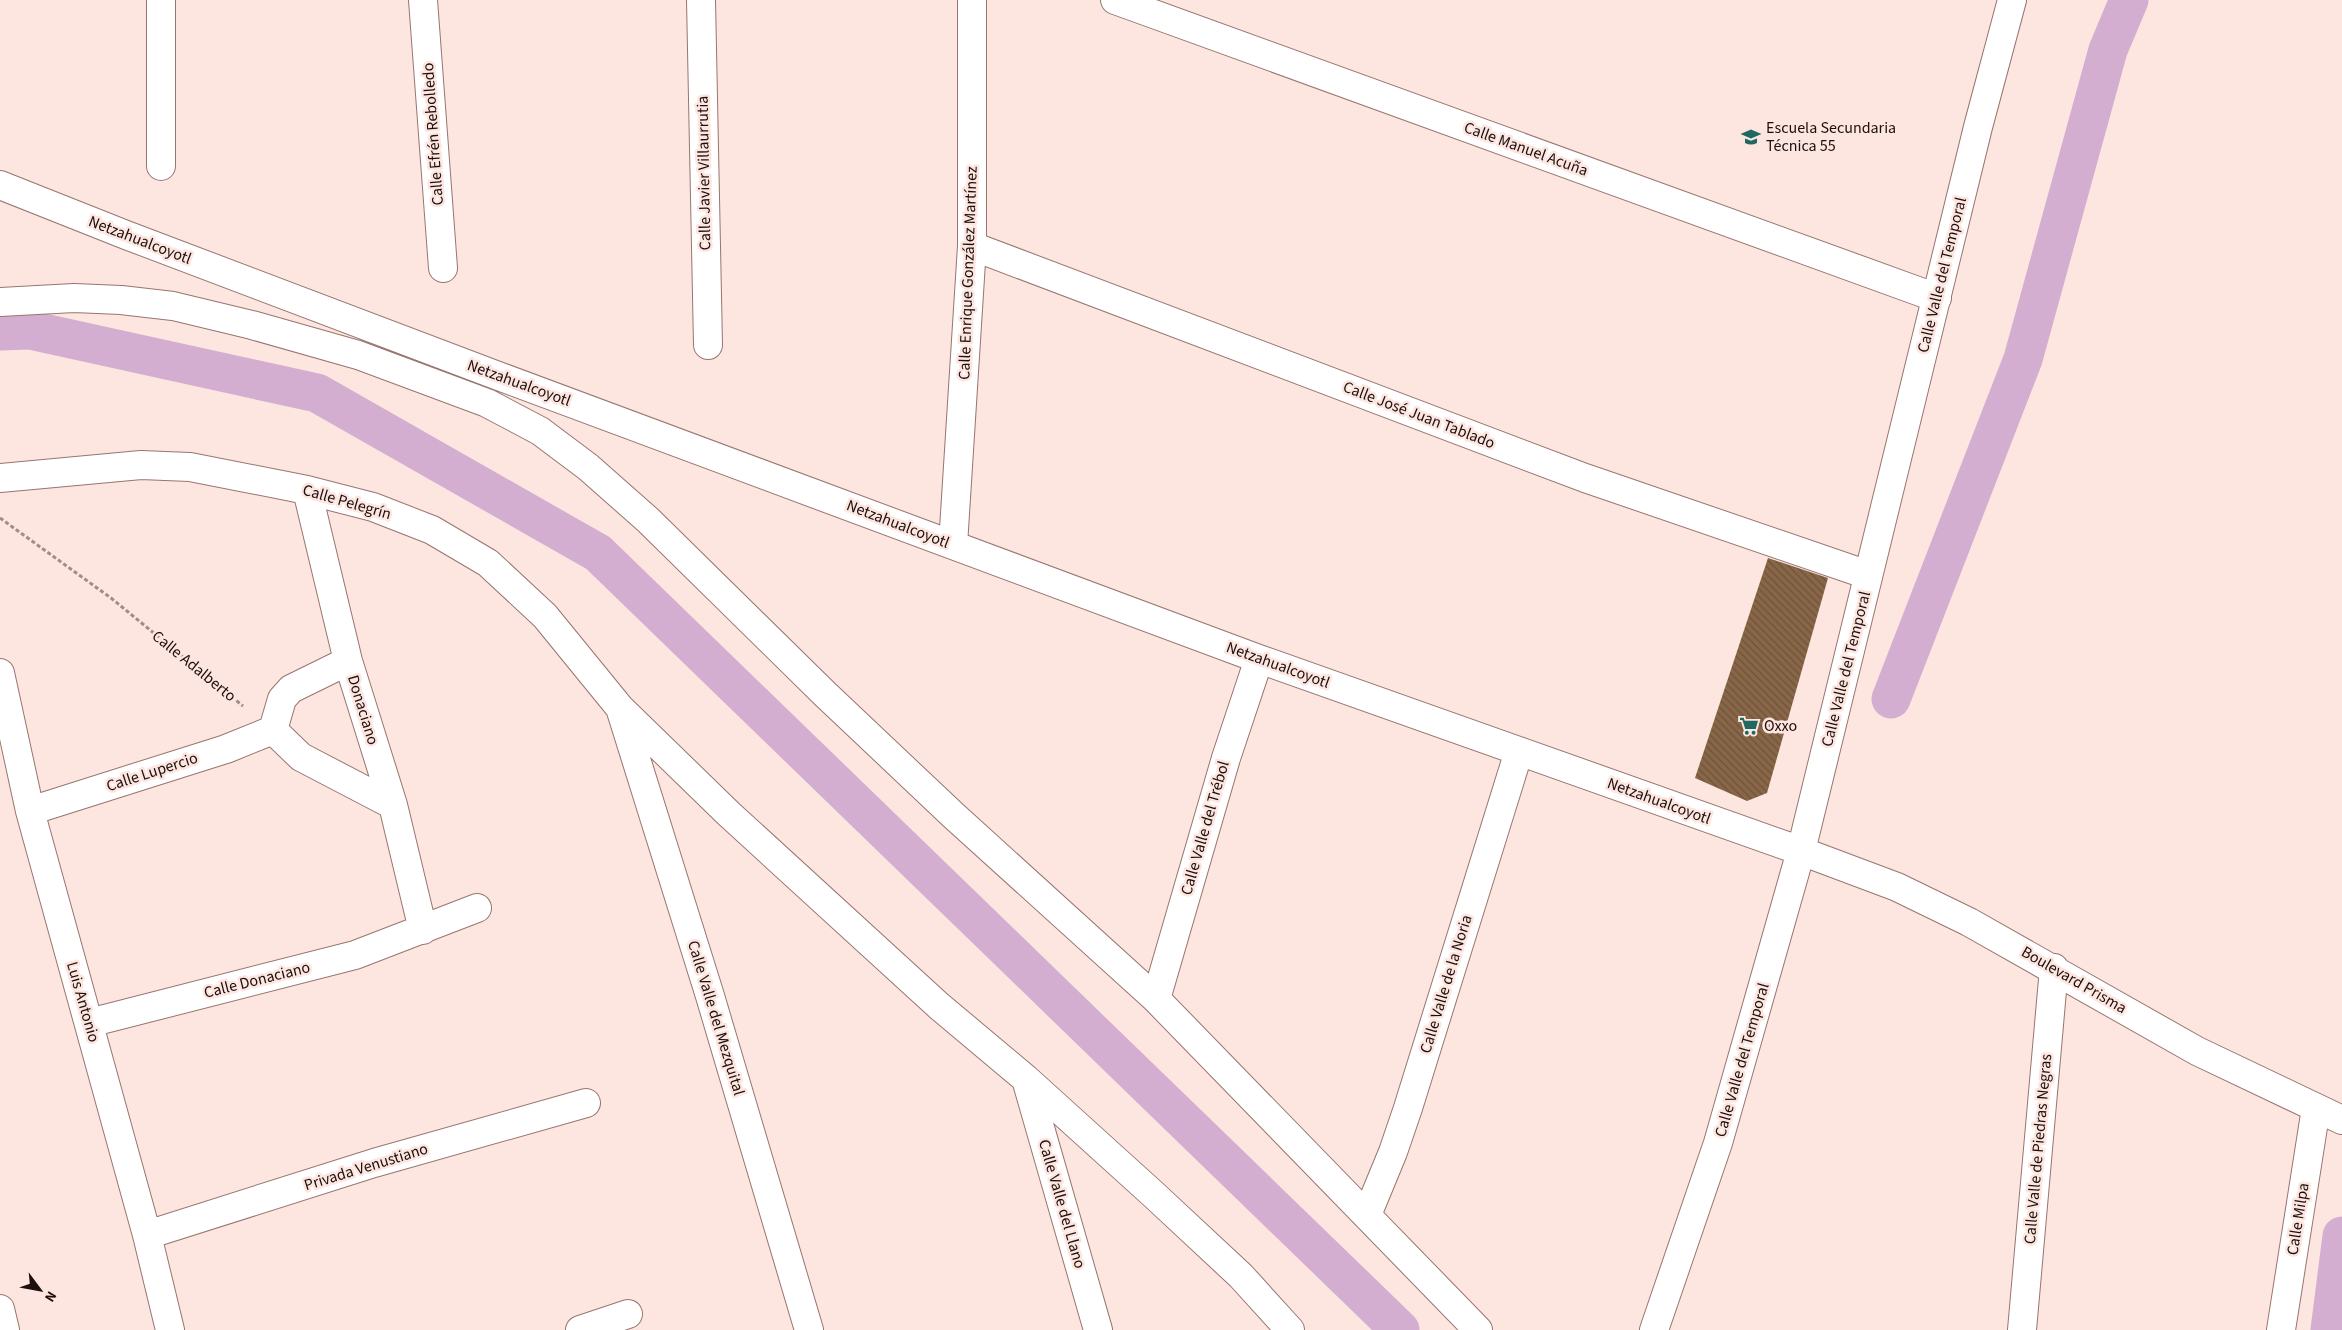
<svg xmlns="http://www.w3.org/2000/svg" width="2342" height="1330" font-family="'Source Sans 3',sans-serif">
<defs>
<pattern id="building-back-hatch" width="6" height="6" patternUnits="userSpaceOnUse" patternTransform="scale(1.25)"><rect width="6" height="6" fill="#886648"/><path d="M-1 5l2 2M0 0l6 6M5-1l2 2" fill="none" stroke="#6e523a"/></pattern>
</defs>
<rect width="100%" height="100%" fill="#fde5e0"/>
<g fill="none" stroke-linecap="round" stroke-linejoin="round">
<path stroke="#d3aed0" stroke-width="39" d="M0,331L30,330L317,393L598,553L1400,1330
M1891,699L2023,359L2108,50L2129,0
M2330,1330L2342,1236"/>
</g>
<path fill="url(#building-back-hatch)" d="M1768,558L1828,578L1767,793L1747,801L1695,778Z"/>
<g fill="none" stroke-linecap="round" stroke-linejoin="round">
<g stroke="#98756f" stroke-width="30">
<path id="street" d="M423,0L443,268
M701,0L708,345
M1115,0L1937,298
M161,166V0
M0,185L126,235L501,377L1259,659L1801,851L1718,1143L1654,1330
M972,246L1585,478L1868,575
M0,302L74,298L121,300L173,306L252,325L358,355L487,403L540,431L588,467L648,520L825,694L953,815L1156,999L1478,1330
M0,478L141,465L190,467L307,490L373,507L432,530L488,563L545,616L620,708L729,814L939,1006L1026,1079L1153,1194L1241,1276L1290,1330
M307,490L348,661L393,805L423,930
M953,545L972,246V0
M0,673L30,811L147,1235L170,1330
M621,711L710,996L809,1330
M273,730L301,757L393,805
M273,730L282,699L291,689L348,661
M30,811L226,749L273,730
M1156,999L1226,758L1259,659
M89,1023L355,955L477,908
M1026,1079L1098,1330
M1367,1215L1393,1152L1408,1108L1519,751
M147,1235L374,1163L586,1103
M0,1309L5,1330
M580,1330L628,1314
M2022,1330L2054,968
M2281,1330L2316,1108"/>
</g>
<g stroke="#98756f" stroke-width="30">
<path id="secondary" d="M2012,0L1978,127L1801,851L1897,887L1969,922L2197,1051L2342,1120"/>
</g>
<path stroke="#a08c89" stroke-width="3" stroke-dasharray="4 2.5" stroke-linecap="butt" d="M0,518L111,598L243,706"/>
<use href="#street" stroke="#fff" stroke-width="28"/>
<use href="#secondary" stroke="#fff" stroke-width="28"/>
</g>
<defs>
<g id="school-bare" transform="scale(1.5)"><path d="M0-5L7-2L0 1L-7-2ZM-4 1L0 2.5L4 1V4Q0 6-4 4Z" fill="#1f6962" stroke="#fde5e0" stroke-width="2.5" paint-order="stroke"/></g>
<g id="supermarket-bare" transform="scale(1.5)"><path d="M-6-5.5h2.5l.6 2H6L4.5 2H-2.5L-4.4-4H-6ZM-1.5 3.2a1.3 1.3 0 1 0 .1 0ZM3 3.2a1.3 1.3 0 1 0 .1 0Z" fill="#1f6962" stroke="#fde5e0" stroke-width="2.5" paint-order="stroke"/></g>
</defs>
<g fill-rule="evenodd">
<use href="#school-bare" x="1751" y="137"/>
<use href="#supermarket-bare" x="1749" y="726"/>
</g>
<g text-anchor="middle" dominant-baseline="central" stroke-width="5" stroke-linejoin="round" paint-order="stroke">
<g font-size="16" fill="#1c0f0d" stroke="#fde5e0" text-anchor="start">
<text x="1766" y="128">Escuela Secundaria<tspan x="1766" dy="18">Técnica 55</tspan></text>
<text x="1764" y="726">Oxxo</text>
</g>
<g font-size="16" fill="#1c0f0d" stroke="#fde5e0">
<text transform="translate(433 134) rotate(-94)">Calle Efrén Rebolledo</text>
<text transform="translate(1526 149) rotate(20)">Calle Manuel Acuña</text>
<text transform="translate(704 173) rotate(-91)">Calle Javier Villaurrutia</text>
<text transform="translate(140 240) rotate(21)">Netzahualcoyotl</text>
<text transform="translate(968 273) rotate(-88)">Calle Enrique González Martínez</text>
<text transform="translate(1942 275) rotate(-76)">Calle Valle del Temporal</text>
<text transform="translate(519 383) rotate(20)">Netzahualcoyotl</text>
<text transform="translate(1419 415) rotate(21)">Calle José Juan Tablado</text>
<text transform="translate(347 502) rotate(16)">Calle Pelegrín</text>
<text transform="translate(898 524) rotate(21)">Netzahualcoyotl</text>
<text transform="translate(1278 665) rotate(20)">Netzahualcoyotl</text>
<text transform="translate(194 666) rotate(39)">Calle Adalberto</text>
<text transform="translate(1846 669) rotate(-76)">Calle Valle del Temporal</text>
<text transform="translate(363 710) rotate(73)">Donaciano</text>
<text transform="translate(152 772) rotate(-18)">Calle Lupercio</text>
<text transform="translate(1659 801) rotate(20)">Netzahualcoyotl</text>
<text transform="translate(1205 828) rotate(-74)">Calle Valle del Trébol</text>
<text transform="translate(257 980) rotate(-14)">Calle Donaciano</text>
<text transform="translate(2074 980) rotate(30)">Boulevard Prisma</text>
<text transform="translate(1446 984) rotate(-73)">Calle Valle de la Noria</text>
<text transform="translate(83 1002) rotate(74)">Luis Antonio</text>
<text transform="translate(716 1018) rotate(73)">Calle Valle del Mezquital</text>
<text transform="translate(1742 1060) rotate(-74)">Calle Valle del Temporal</text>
<text transform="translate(2038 1149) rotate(-85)">Calle Valle de Piedras Negras</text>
<text transform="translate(366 1167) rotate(-17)">Privada Venustiano</text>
<text transform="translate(1062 1204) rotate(74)">Calle Valle del Llano</text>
<text transform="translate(2298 1219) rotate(-81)">Calle Milpa</text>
</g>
</g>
<g transform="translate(40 1290) rotate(122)" stroke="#fde5e0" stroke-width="4" paint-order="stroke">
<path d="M0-4L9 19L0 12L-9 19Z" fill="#1c0f0d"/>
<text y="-8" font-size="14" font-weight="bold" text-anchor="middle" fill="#1c0f0d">N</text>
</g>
</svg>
